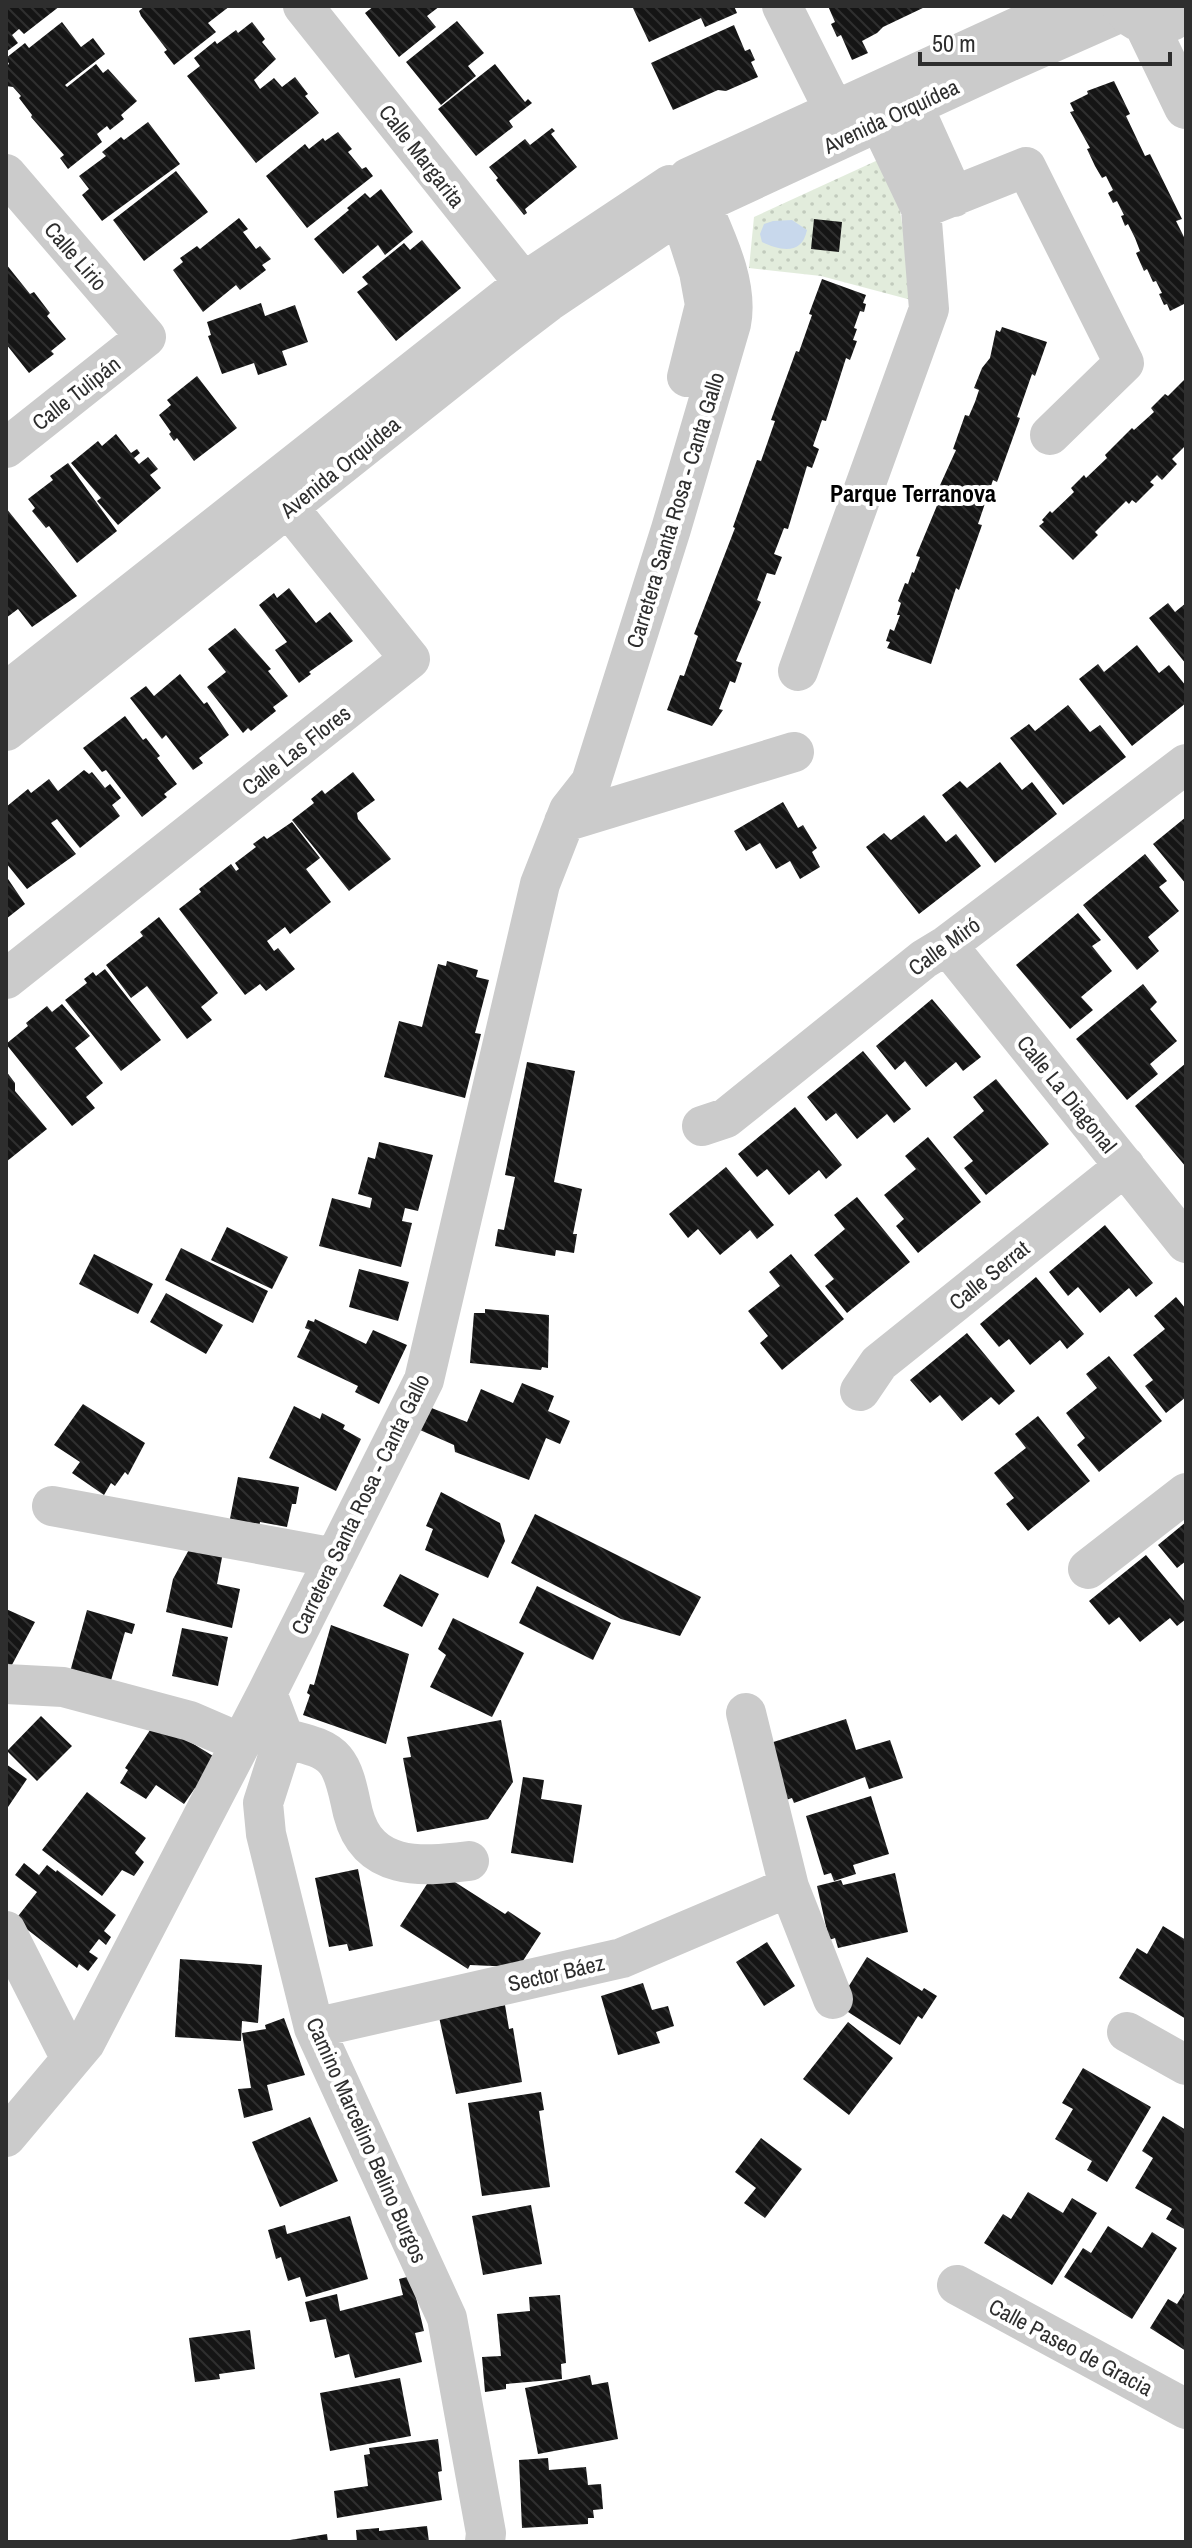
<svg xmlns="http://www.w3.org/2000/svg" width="1192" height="2548" font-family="'Archivo Narrow',sans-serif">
<defs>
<pattern id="park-dots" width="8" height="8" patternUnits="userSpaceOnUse" patternTransform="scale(2)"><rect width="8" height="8" fill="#e2ecdc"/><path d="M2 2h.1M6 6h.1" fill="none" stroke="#c2cbbd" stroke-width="1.8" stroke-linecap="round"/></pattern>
<pattern id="building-back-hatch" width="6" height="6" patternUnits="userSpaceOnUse" patternTransform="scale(2)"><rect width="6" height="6" fill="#151515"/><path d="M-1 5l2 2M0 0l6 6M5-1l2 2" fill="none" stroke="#2f2f2f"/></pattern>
</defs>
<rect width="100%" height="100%" fill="#fff"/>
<path fill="url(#park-dots)" d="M878,160L898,199L915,301L821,276L749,268L754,217Z"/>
<path fill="#c8d8ec" d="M792,220L807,230C802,255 781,251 762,242L760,234L764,224L773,221Z"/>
<path fill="url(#building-back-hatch)" d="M6,6H60L24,34L19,29L12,35L18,43L6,52Z
M145,6H230L208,23L216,32L174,65L164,52L167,50L141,16L139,11Z
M374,6H440L427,16L436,27L399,57L365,13Z
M632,6H734L737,13L705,27L701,18L649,42Z
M828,6H927L883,27L877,33L862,41L868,53L852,60L841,35L837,37L831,24L835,22Z
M457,21L484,53L468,66L476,76L441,105L406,62Z
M62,22L81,47L93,38L105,54L65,85L67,87L96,64L103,73L108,69L137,101L121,115L124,119L110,130L107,126L97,134L102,142L68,169L60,158L64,155L31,117L32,115L19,98L21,96L13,87L6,86V66L9,64L6,58L25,43L29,48Z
M252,22L265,39L262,42L276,59L254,80L260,89L274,78L282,87L295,77L308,94L305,96L319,113L256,163L187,76L200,66L194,58L215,41L217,44L236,30L238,33Z
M734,25L745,51L750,49L755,60L751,62L758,77L726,91L718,90L673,110L651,63Z
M495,64L525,102L528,99L532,103L509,121L513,127L476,156L438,109Z
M1114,81L1130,114L1126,116L1145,156L1150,154L1182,219L1176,221L1186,241V303L1170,311L1167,304L1164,305L1159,294L1162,293L1156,281L1153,282L1147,269L1144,271L1136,253L1140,251L1135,238L1128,224L1125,226L1121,216L1124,215L1117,201L1113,203L1108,193L1113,190L1106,176L1102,178L1095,166L1087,149L1090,148L1070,112L1074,111L1070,103L1088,94L1087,91Z
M148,122L180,164L102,221L82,195L89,189L79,176L106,156L102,152L121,137L124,140Z
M552,128L555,131L551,134L577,167L525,209L527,213L524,215L496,180L498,178L489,167L525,139L530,145Z
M338,132L352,149L348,152L362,169L366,167L373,176L307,228L266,176L305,144L309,149L323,138L325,141Z
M176,171L208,212L144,261L113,220Z
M381,189L413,232L385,255L378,245L343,274L314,239L349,210L347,208L365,193L370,198Z
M239,218L248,229L243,232L256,249L260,246L271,259L262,265L266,270L240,290L236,285L203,312L173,270L183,262L180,258L197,246L200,249Z
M814,219L842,222L839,252L811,249Z
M422,240L461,288L396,341L357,292L368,284L362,277L404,243L410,250Z
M6,264L30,294L34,292L50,313L47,316L66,339L51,351L54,354L29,373L6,344Z
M822,279L866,295L863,303L866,304L864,312L860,311L854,328L857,329L853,340L857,341L850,360L846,358L826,421L822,420L813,446L819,449L812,468L807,466L788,529L784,528L774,554L782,557L775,575L767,573L757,600L761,602L736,661L742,663L735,683L730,681L719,709L723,710L712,726L667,710L680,675L684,676L698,636L694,634L735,528L733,527L757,460L761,461L775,421L771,420L796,351L799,352L812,315L809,314Z
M261,303L265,316L295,305L308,342L282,351L287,365L258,375L254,363L222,374L208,336L211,335L207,322Z
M1002,327L1047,342L1035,376L1032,374L1017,417L1020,418L997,482L993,480L978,524L982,525L959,590L956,588L931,664L887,648L890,642L886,641L890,629L894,631L900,615H897L901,603L898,601L905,583L908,584L912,572L914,573L920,557L916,556L941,496L936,494L956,450L953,449L965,415L969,416L975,402L979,390L974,388L982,368L990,358L996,330L1000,332Z
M197,376L237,428L194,461L177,438L174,441L169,434L171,432L159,415L171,405L167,400Z
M1186,378V445L1172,459L1177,464L1162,480L1157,475L1150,482L1154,485L1136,503L1132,500L1129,504L1126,501L1095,532L1098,535L1073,560L1039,526L1044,522L1042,520L1050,511L1052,513L1074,492L1071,488L1084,475L1086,478L1107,458L1105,455L1132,428L1134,430L1154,412L1151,408L1165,394L1168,396Z
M116,434L131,453L137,449L140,453L134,458L139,464L148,457L158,469L150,475L161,488L118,525L97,501L101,498L71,463L98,441L102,446Z
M68,463L117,531L77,563L49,526L46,528L32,511L35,508L28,499L53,480L50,476Z
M6,508L77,596L32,627L18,609L6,618Z
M289,588L316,623L330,612L353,641L309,672L311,674L299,683L275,650L287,642L259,605L274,593L277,598Z
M1168,603L1175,612L1186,603V664L1149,618Z
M235,628L271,669L268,671L288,696L273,707L276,711L251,731L248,728L243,733L207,687L226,672L208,649Z
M1137,645L1159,673L1169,665L1186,686V703L1132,746L1079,679L1098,664L1104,672Z
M180,674L204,704L207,702L229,735L199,758L203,763L193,770L166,735L162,739L130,698L146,686L154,696Z
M1068,705L1090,732L1100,725L1126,757L1063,805L1010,738L1029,724L1035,731Z
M125,716L143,740L146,738L160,756L157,758L177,784L164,794L167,797L142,817L106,770L102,772L83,748Z
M1000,762L1022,790L1032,782L1057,814L995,863L942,795L960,781L967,788Z
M84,770L89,774L92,772L105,788L110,784L121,798L112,805L120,816L80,848L57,819L51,823L76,854L27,889L6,863V807L28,789L31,793L49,779L58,791Z
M353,772L375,800L357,813L358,819L391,859L349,891L292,820L314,803L311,799L322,790L325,794Z
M783,802L798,828L803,825L817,848L812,852L820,867L800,879L790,861L776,869L760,843L746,851L734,831Z
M924,815L946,842L956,834L981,866L919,914L866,847L884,833L891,840Z
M1186,817V884L1153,844Z
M292,822L320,858L306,869L331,902L290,934L285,927L267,941L274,951L278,948L295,969L266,991L260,984L245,995L179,909L201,892L199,889L231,864L236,871L239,869L235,863L256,847L253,844L264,836L267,839Z
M1145,854L1167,881L1159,887L1179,911L1148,937L1159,951L1137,970L1083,905Z
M6,876L25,904L6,919Z
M1078,913L1101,940L1092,946L1112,971L1081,997L1093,1010L1070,1029L1016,965Z
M159,917L218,993L201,1007L212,1020L187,1039L147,986L131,998L106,965L143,936L140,932Z
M447,961L478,970L476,977L489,980L475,1033L481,1034L465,1098L384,1077L399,1021L422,1027L438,964L446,966Z
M105,969L161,1040L121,1071L65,1000L87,983L84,979L93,972L96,976Z
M1143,984L1157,1002L1150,1009L1177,1041L1150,1064L1158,1074L1127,1100L1076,1039Z
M932,999L981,1057L963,1071L956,1062L926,1087L905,1061L895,1070L876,1046Z
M62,1004L90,1036L75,1048L103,1083L86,1097L95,1108L72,1126L6,1044L28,1026L26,1023L47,1006L52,1012Z
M863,1051L911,1109L894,1123L887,1114L857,1139L836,1113L826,1121L807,1097Z
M527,1062L575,1071L554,1182L582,1189L573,1234H577L574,1253L556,1250L555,1256L495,1246L498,1229L504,1230L515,1177L505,1175Z
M1186,1063V1167L1135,1106Z
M6,1071L15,1083V1091L47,1129L6,1162Z
M996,1079L1049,1144L986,1195L964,1168L973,1161L953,1137L984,1111L973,1097Z
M795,1107L842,1165L826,1179L819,1170L789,1195L767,1169L757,1177L738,1154Z
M928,1137L981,1202L918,1253L896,1226L904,1219L884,1195L916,1169L905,1156Z
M379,1142L433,1155L418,1211L405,1208L402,1221L412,1223L401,1267L319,1246L332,1198L370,1208L372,1198L358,1194L368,1157L375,1159Z
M726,1167L774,1225L757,1239L750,1230L720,1255L698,1229L688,1238L669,1214Z
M857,1197L910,1262L847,1313L825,1286L834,1279L814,1255L845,1229L834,1215Z
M1105,1225L1153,1283L1136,1297L1129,1288L1100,1313L1078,1287L1068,1296L1049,1272Z
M227,1227L288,1257L272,1289L211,1260Z
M181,1248L268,1291L253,1323L165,1280Z
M94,1254L153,1284L138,1314L79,1284Z
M791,1254L844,1319L782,1370L760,1343L768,1336L748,1311L780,1286L769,1272Z
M359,1269L409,1282L398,1321L349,1307Z
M1036,1277L1084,1334L1067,1349L1060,1340L1030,1365L1009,1339L999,1347L980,1324Z
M166,1293L223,1325L206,1354L150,1322Z
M1176,1297L1186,1309V1397L1166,1413L1145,1386L1153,1380L1133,1355L1165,1329L1154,1316Z
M485,1309L549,1315L548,1368L542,1367L541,1370L470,1363L474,1313H485Z
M315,1319L366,1344L373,1330L407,1345L379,1404L355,1392L358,1386L297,1357L310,1330L305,1328L308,1320L314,1322Z
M967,1333L1015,1391L999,1405L991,1397L962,1421L940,1395L930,1403L910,1380Z
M1109,1356L1162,1421L1099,1472L1077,1445L1085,1438L1066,1413L1097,1388L1086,1374Z
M522,1383L554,1396L548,1411L570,1421L560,1444L546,1438L529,1480L455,1452L454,1445L420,1430L429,1407L467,1422L481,1389L513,1403Z
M83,1404L145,1443L128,1475L125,1472L115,1486L111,1483L104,1495L72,1473L80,1462L54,1445Z
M294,1406L320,1419L322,1413L345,1425L343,1429L361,1439L336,1491L269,1458Z
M1038,1416L1090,1481L1028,1531L1006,1504L1014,1498L994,1473L1026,1448L1015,1434Z
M238,1477L299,1487L296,1504H292L287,1527L260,1522L259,1529L229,1524Z
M441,1492L500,1523L505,1541L488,1578L425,1550L433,1529L426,1526Z
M535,1514L701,1597L680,1636L621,1619L511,1563Z
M1186,1522V1561L1177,1568L1158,1545Z
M192,1544L223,1552L217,1584L240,1589L232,1628L166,1612L173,1579Z
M1146,1555L1186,1603V1619L1177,1626L1170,1618L1140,1642L1119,1617L1109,1625L1089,1601Z
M400,1574L439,1594L422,1627L383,1606Z
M537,1586L611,1623L593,1660L519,1623Z
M6,1609L35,1622L6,1676Z
M87,1610L135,1624L132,1634L125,1632L110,1684L70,1672Z
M453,1618L524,1653L492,1717L430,1687L446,1655L438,1649Z
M331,1625L409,1654L386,1744L303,1715L310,1695L307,1693L310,1684L314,1685Z
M182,1628L228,1637L218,1686L172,1676Z
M41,1716L72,1746L37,1781L7,1751Z
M846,1719L856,1750L890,1740L903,1778L869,1789L865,1777L794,1803L792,1798L783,1801L764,1745Z
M501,1720L513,1782L488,1819L417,1832L403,1758L411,1757L407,1737Z
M156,1721L218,1759L198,1790L195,1788L184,1804L156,1785L146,1799L120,1783L128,1770L125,1768Z
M6,1764L27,1779L6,1810Z
M523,1777L544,1780L541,1799L582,1805L573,1863L511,1853Z
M87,1792L146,1838L135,1853L144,1862L134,1876L122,1870L102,1896L42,1850Z
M871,1796L889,1854L853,1865L856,1874L834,1881L831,1873L824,1875L806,1816Z
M24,1863L39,1875L47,1865L56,1872L57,1870L116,1915L104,1931L111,1937L106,1945L99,1939L89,1952L98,1958L88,1971L79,1964L77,1968L15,1920L37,1892L15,1875Z
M358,1869L373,1946L349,1951L347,1944L329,1947L315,1878Z
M436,1870L505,1914L508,1911L541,1933L519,1967L470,1965L468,1969L400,1926Z
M895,1873L908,1932L838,1948L835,1938L829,1940L817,1886L841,1880L843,1885Z
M1163,1926L1186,1940V2019L1119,1978L1137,1948L1147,1954Z
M767,1942L795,1986L764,2006L736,1962Z
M867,1957L922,1991L924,1988L937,1996L922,2019L918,2016L900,2045L837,2005Z
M180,1959L262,1965L258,2023L242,2021L241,2041L175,2037Z
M643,1983L652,2010L668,2006L674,2026L656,2032L660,2043L618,2055L601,1996Z
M505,2005L509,2029L513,2028L522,2082L456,2094L439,2017Z
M284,2018L305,2075L267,2085L273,2110L244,2118L238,2089L251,2088L242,2033L266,2029L265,2025Z
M848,2022L893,2058L849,2115L803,2079Z
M1083,2068L1151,2107L1107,2182L1087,2170L1092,2161L1055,2139L1073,2109L1062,2103Z
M541,2092L544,2110L539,2111L550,2187L482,2196L468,2103Z
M1163,2116L1186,2130V2230L1166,2219L1172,2209L1135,2188L1153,2158L1142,2151Z
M310,2117L338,2181L280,2207L252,2142Z
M761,2138L802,2169L765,2218L744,2203L756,2188L735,2172Z
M1028,2192L1063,2213L1072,2198L1097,2213L1052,2285L984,2243L1003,2214L1011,2219Z
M531,2205L542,2264L483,2275L472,2216Z
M350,2216L368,2279L306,2297L300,2277L288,2281L281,2257L276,2259L268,2230L285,2225L287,2234Z
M1108,2226L1142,2248L1152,2232L1177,2248L1132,2319L1064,2277L1083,2248L1091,2253Z
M411,2276L424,2331L415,2333L422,2362L355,2378L349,2354L335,2358L326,2319L310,2322L305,2302L337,2294L340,2311L403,2295L399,2279Z
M1186,2290V2351L1150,2328L1168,2299L1177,2304Z
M560,2295L566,2363L561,2364L562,2379L506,2384V2389L485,2392L482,2357L501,2356L497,2314L530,2311L529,2297Z
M250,2330L255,2369L219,2374L220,2379L195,2382L189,2338Z
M590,2375L592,2385L608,2382L618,2439L538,2454L525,2388Z
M400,2378L411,2436L330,2451L320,2393Z
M438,2439L442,2471L438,2472L442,2500L337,2518L334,2491L368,2486L364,2455L370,2454L369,2448Z
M548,2458L549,2470L586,2467L588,2485L601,2484L603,2509L593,2510L594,2518H588V2524L522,2528L519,2460Z
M427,2526L429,2542H357L356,2530L379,2528V2531Z
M327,2534L328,2542H290V2540Z"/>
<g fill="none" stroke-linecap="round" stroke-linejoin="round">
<path stroke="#cbcbcb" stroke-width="40" d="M303,6L540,303
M782,6L834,110
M913,106L954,197
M6,174L146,337L6,448
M688,178L1063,6
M921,209L1026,167L1124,363L1050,435
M798,671L929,309L921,209L879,121
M6,692L536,274L670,185
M6,731L510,331L548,302L680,213L699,272L705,305L687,377
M564,822L794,752
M947,945L1186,1243
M6,979L410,659L272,487
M702,1126L726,1118L924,959L947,945L1186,764
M860,1391L879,1363L1125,1166
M52,1506L335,1558
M1088,1569L1186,1493
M6,1684L63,1687L190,1721L241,1743
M267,1693L284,1738L263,1803L266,1834L314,2028L447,2318L486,2533L485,2542
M746,1713L789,1887L833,1999
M284,1738C301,1743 323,1746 335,1760C346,1773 349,1797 353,1813C368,1871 420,1867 469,1861
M6,1931L71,2059
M314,2028L622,1958L789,1887
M1127,2032L1186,2065
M6,2137L85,2043L267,1693L424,1380L540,884L569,810L591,782L671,529L731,324C739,285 716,239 701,204L997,67L1126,10
M957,2285L1186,2409"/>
<path stroke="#cbcbcb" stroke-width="44" d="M1123,6C1140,29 1169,28 1186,7
M1145,22L1186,107"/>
</g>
<g text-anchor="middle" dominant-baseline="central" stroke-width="8" stroke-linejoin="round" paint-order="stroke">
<g font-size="22" fill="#2e2e2e" stroke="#fff">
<text transform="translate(891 116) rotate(-25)">Avenida Orquídea</text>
<text transform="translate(422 156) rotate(52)">Calle Margarita</text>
<text transform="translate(76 256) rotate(49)">Calle Lirio</text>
<text transform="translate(76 393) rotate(-38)">Calle Tulipán</text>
<text transform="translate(340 467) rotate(-39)">Avenida Orquídea</text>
<text transform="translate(675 510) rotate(-73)">Carretera Santa Rosa - Canta Gallo</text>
<text transform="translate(296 750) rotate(-38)">Calle Las Flores</text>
<text transform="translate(944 946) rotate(-36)">Calle Miró</text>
<text transform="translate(1067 1094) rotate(51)">Calle La Diagonal</text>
<text transform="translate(989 1275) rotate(-39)">Calle Serrat</text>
<text transform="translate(360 1504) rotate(-64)">Carretera Santa Rosa - Canta Gallo</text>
<text transform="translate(556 1973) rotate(-13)">Sector Báez</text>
<text transform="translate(367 2140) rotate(66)">Camino Marcelino Belino Burgos</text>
<text transform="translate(1071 2347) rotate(28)">Calle Paseo de Gracia</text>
</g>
<g font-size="24" font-weight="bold" fill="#000" stroke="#fff">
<text x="913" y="493">Parque Terranova</text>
</g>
</g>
<rect width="1192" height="2548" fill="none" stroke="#2e2e2e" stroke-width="16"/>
<path d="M920 52v12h250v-12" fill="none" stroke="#2e2e2e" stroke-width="4"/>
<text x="932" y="52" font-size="24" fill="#2e2e2e" stroke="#ffffff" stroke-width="6" paint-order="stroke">50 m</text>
</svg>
